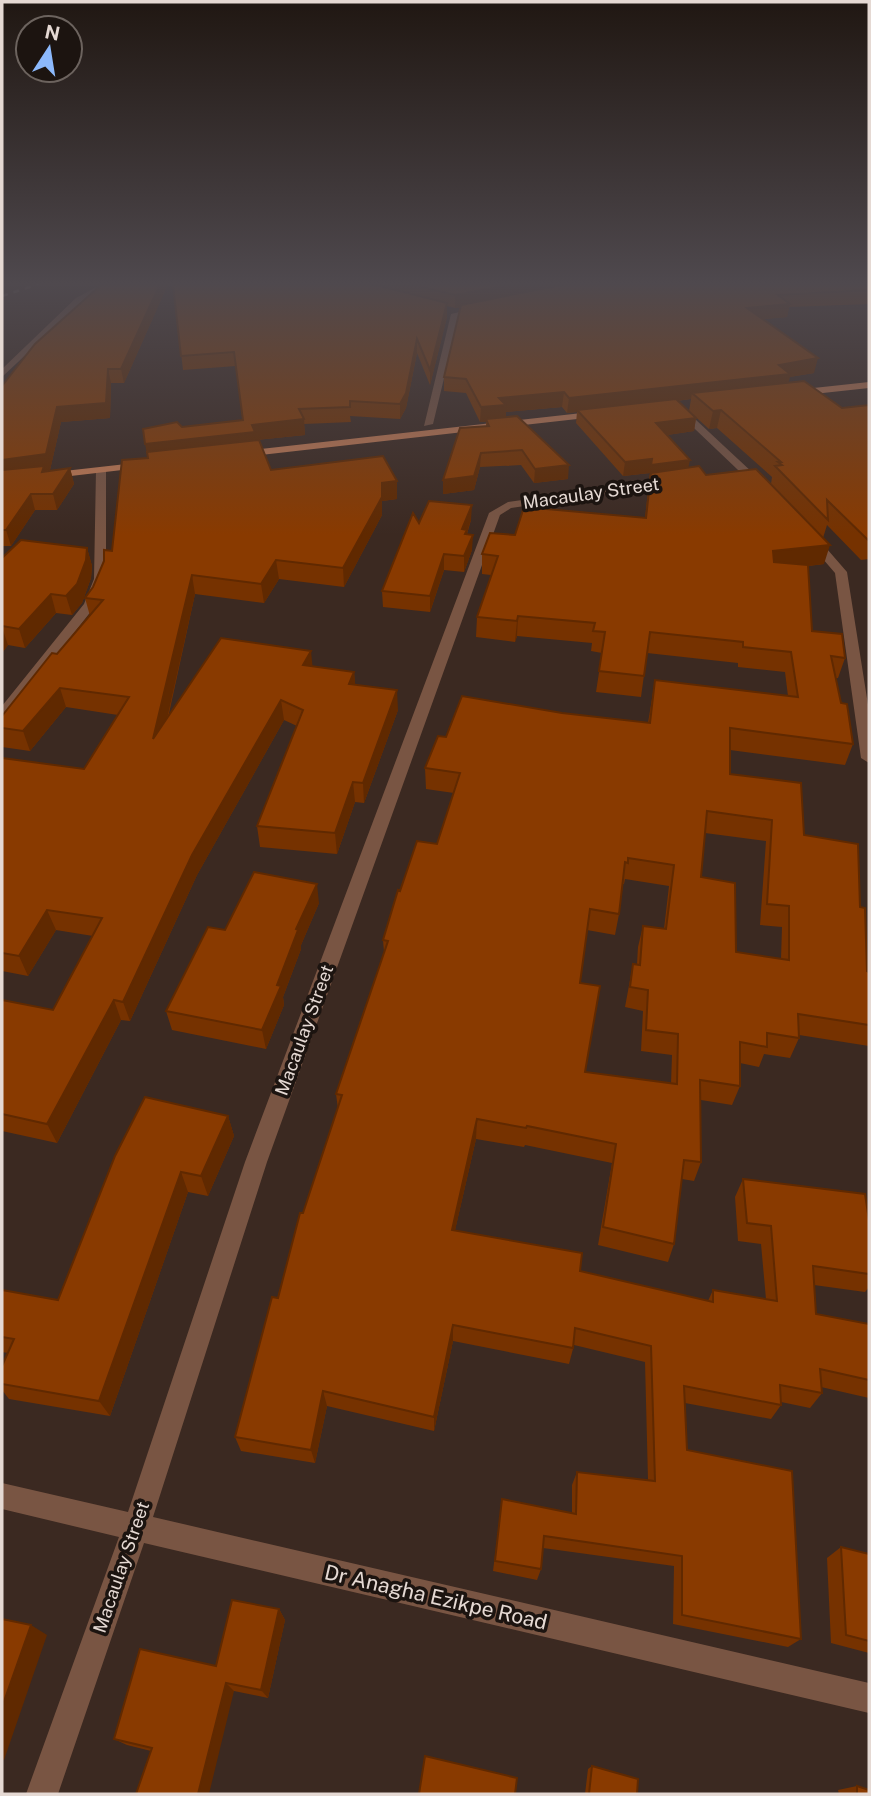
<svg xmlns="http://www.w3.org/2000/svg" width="871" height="1796" font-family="'Public Sans',sans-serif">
<rect width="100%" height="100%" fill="#3b2921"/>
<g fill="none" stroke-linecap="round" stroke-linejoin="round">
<path fill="#795543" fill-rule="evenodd" d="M102,284H111L82,302L2,377V369L76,298Z
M481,307L484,311L459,316L433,424L424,426L451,314Z
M675,406H681L766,485V489H758L675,410Z
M101,467L106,470V579L96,605L7,718L2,719V706L84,604L94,579L96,470Z
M671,479L677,482L675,484L511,508L500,515L267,1162L153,1517L869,1683V1713L144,1543L58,1794H26L119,1537L2,1509V1483L128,1512L245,1162L489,513L508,502Z
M810,533L814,534L847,572L869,711V763L861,758L835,573L804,537Z"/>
<path fill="#c27a54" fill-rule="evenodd" d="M869,382V388L795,396L790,393L795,390Z
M600,411L605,414L604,416L242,457L237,454L242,451Z
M144,462L149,465L148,467L2,484V478Z"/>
<path stroke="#90817a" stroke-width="2.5" stroke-dasharray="6 6" stroke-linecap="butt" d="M2,296L39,284"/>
</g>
<path fill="#763200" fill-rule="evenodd" d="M102,284H168L124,383H111L110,418L61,422L50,470L45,471L70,468L74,484L57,510H35L11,546H2V386Z
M173,284H869V304L789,307L787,317L763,319L814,373L789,377L788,382L842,408L869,405V559L861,560L827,525L823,538L824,564L808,566L812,631L845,658L838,678H836L841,703L853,744L845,765L730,750V774L804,835L860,907L867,971L869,972V1046L799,1035V1038L790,1058L764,1054L759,1067L740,1063V1086L732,1105L701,1100V1162L694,1181L682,1179L674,1244L668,1262L598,1245L612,1163L525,1145L524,1147L476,1139L455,1230L580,1271L708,1301L713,1290L766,1299L761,1244L738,1241L735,1197L743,1179L869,1220V1287L865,1292L814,1285L816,1314L869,1324V1398L821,1387L822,1393L810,1408L781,1402V1405L771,1419L685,1403L687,1450L801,1639L788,1647L673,1624L674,1566L543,1548L541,1569L537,1580L493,1571L502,1499L572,1513V1485L577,1472L648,1480L645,1362L574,1345L569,1364L453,1341L434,1431L327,1406L315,1463L241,1451L235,1437L303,1213L338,1109L336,1094L384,952L383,940L400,891L437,844L454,793L426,789L425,768L446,737L562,713L648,723L655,680L788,696L785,672L738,667V663L647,653L641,697L596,692L602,653L591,651L592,643L517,636L515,642L476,637L477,617L491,575L482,574V554L515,535L645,518L650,473L623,476L576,423L577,412L567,413L562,407L506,412V417L568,479L534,483L521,465L480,467L474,490L443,494V480L486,426V422H480L466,393L444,391V377L461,307L455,308L447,306V317L430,385L417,353L406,408L400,419L350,416L351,422L304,424L305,435L256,440L271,470L397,481V499L382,501V515L344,587L279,579L264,603L195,594L168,718L312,667L354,672L355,685L398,710L364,803L355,802L337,854L260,847L257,826L297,726L284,720L197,875L130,1021L121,1020L57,1143L2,1131V1000L53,1010L93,936L56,930L28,976L2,971V758L84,769L118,715L66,707L30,751L2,747V716L57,654L90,616L85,598L93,587L112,551L148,458L182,427L243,420L236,366L183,370ZM691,399L689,411L709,429L717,428L772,477L771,484L706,475L688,467L667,435L694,431L696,418L677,401ZM705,833L766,841L760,925L782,927L781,959L736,952L701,877ZM625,879L669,886L664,929L643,926L638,947L637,964H633L625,1007L643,1011L641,1051L672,1055L671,1084L585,1072L580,983L587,930L615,935L619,914L623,884H624Z
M471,520L467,534L472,550L464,572L444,570L430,612L383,607L382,591L419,523Z
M87,548L92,566L91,578L82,603L72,615L56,613L25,648L8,645L2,653V558Z
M319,903L301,945V949L283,997L284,1005L266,1049L172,1030L166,1011L225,930Z
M228,1116L234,1136L208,1196L188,1192L110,1416L9,1399L2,1390V1366L8,1353L2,1352V1290L58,1300Z
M841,1547L869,1554V1653L831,1643L827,1558Z
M279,1609L285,1620L268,1698L234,1691L151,1751L127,1745L114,1739L216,1666Z
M592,1766L637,1794H585L588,1769Z
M857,1786L869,1794H839L838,1790Z"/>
<path fill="#602900" d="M160,284H168L124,383L121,369Z
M515,284H582L455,308V295Z
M447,303V317L430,385V370Z
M790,304L787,317L744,321L747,308Z
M417,339V353L406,408L400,419V404Z
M818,358L814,373L790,377L787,388L692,393L691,399L579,412L577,410V412L567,413L569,398Z
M108,369L111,383L110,418L61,422L50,470L45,471L48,482L2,476V460L57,407Z
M564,392L562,407L506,412V420L486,419V422H480L481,407L499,398Z
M721,410L717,428L709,429L713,411Z
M696,418L694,431L654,437L656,423Z
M304,419L305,435L256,440L148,459L145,444L252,425Z
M481,453L480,467L474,490L443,494V480Z
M652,459L650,473L623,476L625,462Z
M690,460L687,474L649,479L651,465Z
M569,465L568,479L534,483L535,469Z
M70,468L74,484L57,510L53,494Z
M397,481V499L382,501V515L344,587L343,568L382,483Z
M31,494L35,510L11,546L6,530Z
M472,505L471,520L467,532V545L462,529Z
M473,535L472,550L464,572V556Z
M830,545L824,564L768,571L773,551Z
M87,548L92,566L91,578L82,603L72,615L66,596Z
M444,554V570L430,612V596Z
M276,560L279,579L264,603L261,584Z
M192,575L195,594L158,759L153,739Z
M51,594L56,613L25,648L19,629Z
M518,616L517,636L515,642L517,621Z
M2,627L8,645L2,653Z
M311,651L313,671L303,665Z
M354,672L356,692L349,684Z
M60,688L66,707L30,751L23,731Z
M397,690L398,710L364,803L363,783Z
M281,700L284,720L197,875L130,1021L123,1002L192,855Z
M353,782L355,802L337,854L335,833Z
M317,884L319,903L301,945V949L283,997L284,1005L266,1049L262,1030L296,929Z
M47,910L56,930L28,976L19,956Z
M114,1000L121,1020L57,1143L47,1124Z
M228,1116L234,1136L208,1196L201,1176Z
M477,1119L476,1139L451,1248L452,1230Z
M181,1172L188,1192L110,1416L99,1401Z
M453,1325V1341L434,1431V1417Z
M323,1391L327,1406L315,1463L311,1450Z
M279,1609L285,1620L268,1698L261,1690Z
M31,1625L47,1635L4,1760L2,1759V1707Z
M226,1683L234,1691L209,1794H198Z"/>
<path fill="#893a00" stroke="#602900" stroke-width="2" fill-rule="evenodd" d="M102,284H160L121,369H108L106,403L57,407L46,454L2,460V386L35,344Z
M173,284H372L447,303L430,370L417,339L406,393L400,404L350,401V407L299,409L304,419L252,425L255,432L145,444L143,429L177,422L182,427L243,420L234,352L181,356Z
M409,284H515L455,295Z
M566,284H869V290L778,295L790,304L747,308L818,358L779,365L790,374L569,398L564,392L499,398L506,405L481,407L466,379L444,377L461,305Z
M804,381L842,408L869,405V540H868L827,500L828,520L775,466L782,465L778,462H781L721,410L713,411L692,393Z
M676,399L696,418L656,423L690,460L651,465L652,459L625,462L577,410Z
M517,416L569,465L535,469L522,450L481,453L474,476L443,480L460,428L489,426L486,419Z
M259,440L271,470L383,456L397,481L382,483V497L343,568L276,560L261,584L192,575L153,739L221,638L311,651L303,665L354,672L349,684L397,690L363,783L353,782L335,833L257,826L303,710L281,700L192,855L123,1002L114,1000L47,1124L2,1114V1000L53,1010L102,918L47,910L19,956L2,953V758L84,769L129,697L60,688L23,731L2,728V716L52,653L57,654L103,600L85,598L93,587L104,561V550L112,551L122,460L148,458L147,452Z
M44,466L42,472L70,468L53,494H31L6,530H2V470Z
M699,466L706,475L756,469L830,545L773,551L774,562L808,565L812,631L842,634L845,658L831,656L841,703L847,704L853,744L730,728V774L801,783L804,835L858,844L860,907L865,908L867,971L869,972V1025L798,1014L799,1038L767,1033V1047L740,1042V1086L700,1080L701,1162L684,1160L674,1244L603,1227L616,1144L527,1126L526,1128L477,1119L452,1230L582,1253L580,1271L713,1302V1290L777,1301L771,1226L747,1223L743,1179L865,1194L869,1220V1274L813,1266L816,1314L869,1324V1380L820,1369L822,1393L780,1385L781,1405L684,1386L687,1450L792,1471L801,1639L682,1615V1556L544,1536L541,1569L495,1561L502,1499L576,1514L577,1472L655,1481L651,1346L575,1328L573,1348L453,1325L434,1417L323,1391L311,1450L235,1437L272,1297L278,1298L300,1213H303L342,1095L336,1094L388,941L383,940L398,890L400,891L417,841L437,844L460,773L425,768L438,736L446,737L462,696L562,713L650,723L655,680L798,697L791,652L743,647V642L650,632L644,676L599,671L605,632L593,631L595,623L518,616L517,621L477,617L498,556L482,554L490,533L515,535L524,507L646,518L651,473ZM707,811L772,820L767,904L789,906V960L736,952L735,883L701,877ZM628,858L674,865L666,929L643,926L640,965L633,964L630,987L648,990L646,1030L678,1034L677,1084L585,1072L600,986L580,983L590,909L619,914L625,862L628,863Z
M429,501L472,505L462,529L467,530L465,534L473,535L464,556L444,554L430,596L382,591L413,513L419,523Z
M21,540L87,548L86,560L77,584L66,596L51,594L19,629L2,626V558Z
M254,872L317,884L296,929L298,930L277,985L281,986L262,1030L166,1011L208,927L225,930Z
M145,1097L228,1116L201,1176L181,1172L99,1401L2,1384V1366L14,1339L2,1337V1290L58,1300L115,1156Z
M841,1547L869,1554V1641L846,1635Z
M232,1600L279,1609L261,1690L226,1683L198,1794H199H136L152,1748L114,1739L140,1649L216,1666Z
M2,1619L31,1625L2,1707Z
M425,1756L517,1778L515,1794H419Z
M592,1766L638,1779L637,1794H589Z
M857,1786L869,1790V1794H857Z"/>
<linearGradient id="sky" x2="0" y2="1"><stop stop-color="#201712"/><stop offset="0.53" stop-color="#4f494e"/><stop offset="1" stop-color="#4f494e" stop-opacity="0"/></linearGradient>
<rect width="871" height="535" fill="url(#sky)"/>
<g text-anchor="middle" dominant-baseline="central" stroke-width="7" stroke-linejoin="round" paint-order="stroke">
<g font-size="18" fill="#e5d9d3" stroke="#1c1410">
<text transform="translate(591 493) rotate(-8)">Macaulay Street</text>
<text transform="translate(304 1030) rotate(-70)">Macaulay Street</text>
<text transform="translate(121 1567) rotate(-71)">Macaulay Street</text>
</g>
<g font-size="21" fill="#e5d9d3" stroke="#1c1410">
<text transform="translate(436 1597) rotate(13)">Dr Anagha Ezikpe Road</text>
</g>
</g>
<rect width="871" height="1796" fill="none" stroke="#e5d9d3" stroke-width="7"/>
<g transform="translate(49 49) rotate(12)"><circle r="33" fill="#1c1410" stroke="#6c635e" stroke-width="2"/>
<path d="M0-5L12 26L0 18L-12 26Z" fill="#8cb9fc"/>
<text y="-10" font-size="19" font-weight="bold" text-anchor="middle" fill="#e5d9d3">N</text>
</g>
</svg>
